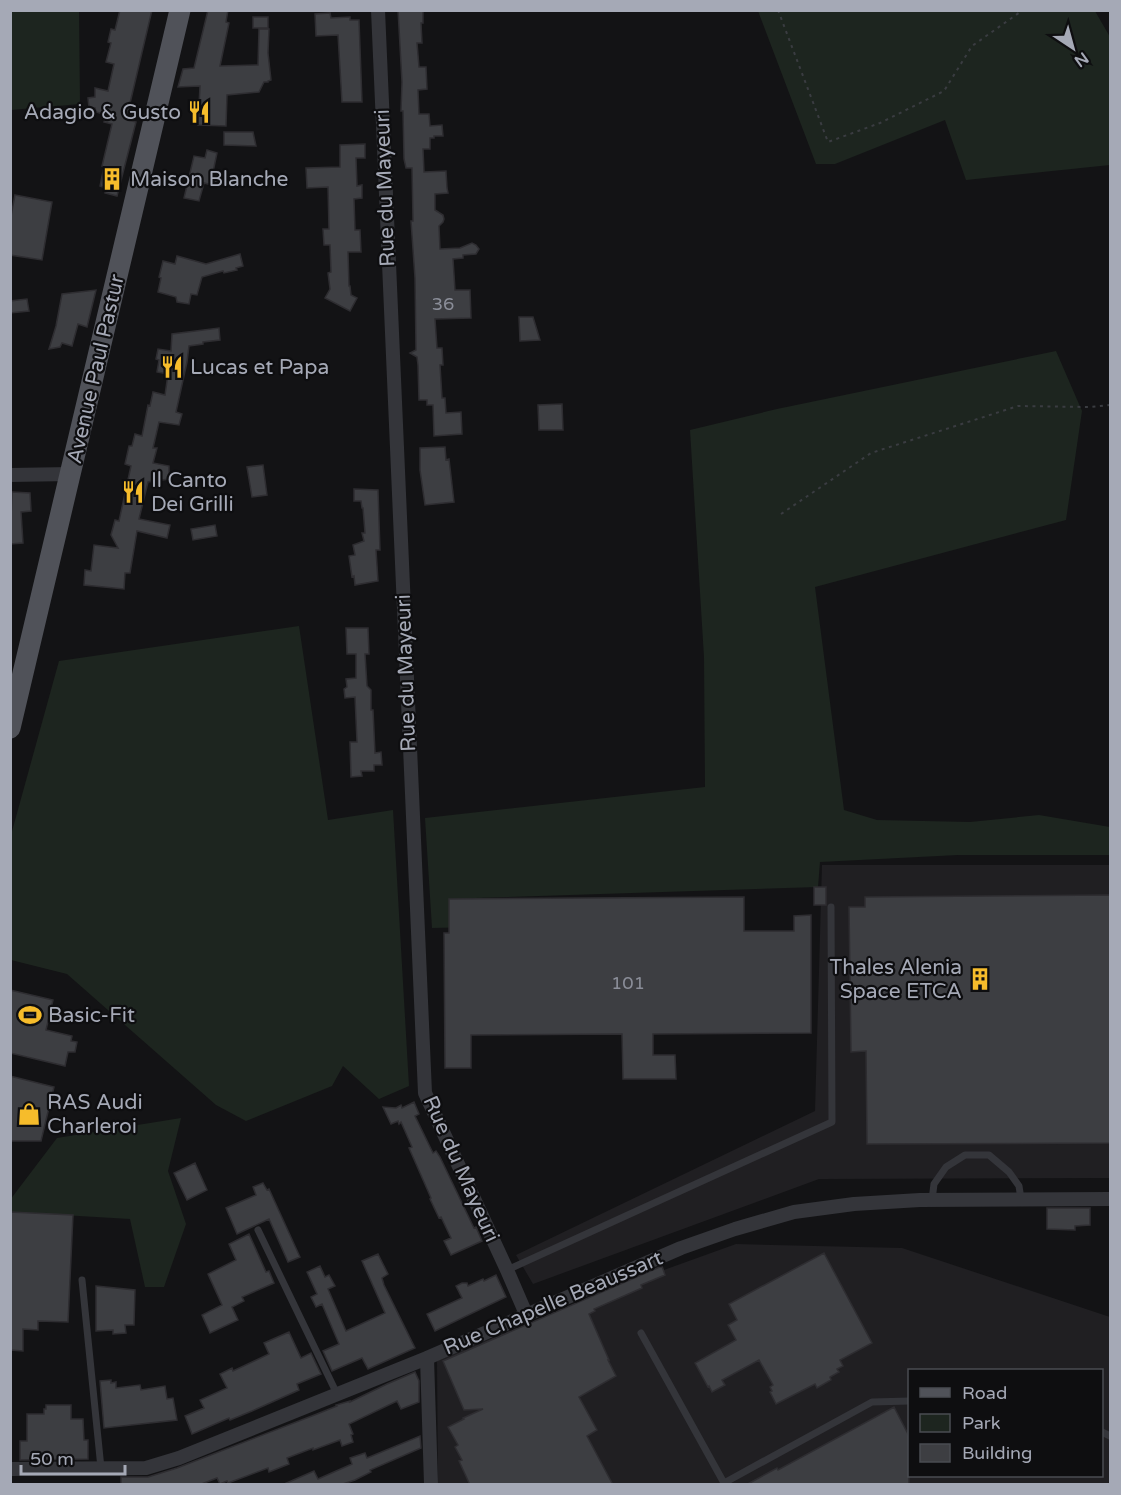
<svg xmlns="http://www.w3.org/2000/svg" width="1121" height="1495" font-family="'Varela Round',sans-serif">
<rect width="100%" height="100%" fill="#131315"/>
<path fill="#201f22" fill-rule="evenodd" d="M822,865H1110V1178L819,1179L533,1284L516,1255L815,1111Z
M736,1244L902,1248L1110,1317V1484H438L437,1361L600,1293ZM910,1370H1102V1476H910Z"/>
<path fill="#1d251f" d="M11,10L79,11L80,104L11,110Z
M758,11H1095L1110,37V165L966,180L945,120L835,164H816Z
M1056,351L1082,411L1066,520L815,587L844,810L877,820L970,822L1039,815L1110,827V855H958L820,862L818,887L476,898L474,927L432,928L425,818L705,787L704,657L690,430L777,409Z
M299,626L328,820L393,810L409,1086L379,1099L343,1066L332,1086L246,1121L216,1105L67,974L11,960V835L59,661Z
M181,1118L168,1171L186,1224L164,1287H145L130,1219L11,1212L10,1200L57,1138Z"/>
<path fill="#3d3e42" stroke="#2e2d31" stroke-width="1.5" d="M120,10H152L127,116L133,117L132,121L136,122L117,196L105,193L106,188L100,186L104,167L102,166L112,124L104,122L105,119L102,118L103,114L96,112L95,108H89L88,98L95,97V88L108,91L114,64L106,62L111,43L108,42L111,29L115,30Z
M208,10H228L226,22L229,23L220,66L258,65L259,29H269L268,53L271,80L268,81V82H264L259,92L227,95L226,126L198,125L200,86L178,87L183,69L194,68Z
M398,10H423V23H421L422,43H417L419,67H426L427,89L418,90L419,114H429L430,126L442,125L443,136H434V138H430V149H423L424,172L446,171L447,188L448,193L435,194V210L443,215L444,219L443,222L439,226L440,249L460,248L472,243L476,245L479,249L476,254L463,255V258L453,259L455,290H470L471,318L435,319L437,348H442L443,365H440L442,398H445L446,413L461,412L462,434L434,436L433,405H427V400H419L418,365L417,357L410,353L416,350L415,278L411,221H413L412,168H406L404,159L403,111H401L402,82Z
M330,13L331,18L350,17V20H359L362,102H342L338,35L316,36L315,14Z
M253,17H268V28H253Z
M224,132H253L256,146L224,145Z
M365,144V158H356L357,186L362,185V198L354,199L355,230H360L361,252H348L349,286H350L351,295L357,298L350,311L325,298L330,289L328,273L331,272L330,245H324L323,229H329L328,187L307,188L306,168L340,167V145Z
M207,150L217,153L213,172L219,173L216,186L204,183L199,201L184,198L194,156L205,158Z
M15,195L52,202L42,260L10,255V221Z
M240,254L243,266L236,268L237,270L224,273L223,271L202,277L197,295L191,294L189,304L177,302L176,297L158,292L161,278L159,277L163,261L175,264L177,256L206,264Z
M96,290L87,327L78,324L72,346L62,343L60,347L49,349L56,326L62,294Z
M27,299L29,311L10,313V301Z
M519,317H533L540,340L520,341Z
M219,328L220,340L203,342V344L189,346L187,362L176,412L182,414L179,425L159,422L153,448H157L153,463L169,466V479L148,482L139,519L170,525L167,538L137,531L130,573H125L124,589L84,585L85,570L91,571L94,545L118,548L111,535L115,520L119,521L131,466L125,464L129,446H132L135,434L142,436L148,405L150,406L153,392L165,395L168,374L157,372L159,360L156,359L158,349L171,351L172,334Z
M562,404L563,430H539L538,405Z
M445,447L446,460L449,459L454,502L425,505L420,470V448Z
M263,465L267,495L252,497L247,467Z
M354,489L378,490L380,550H376L378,581L355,585L354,576L352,577L349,556L355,555L353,545L364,541L362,533H365L363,508H362L361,501H354Z
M12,492L30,493L31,511L21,512L23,543L10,544Z
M215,525L217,536L193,540L191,529Z
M346,628H368L369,654H365L367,686L371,690V710H373L375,753L381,752L382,765H374V771H361L362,776L351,777L350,742H357L355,697L345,698L344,689L347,687L346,679L356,678V654H347Z
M814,887H826V905H814Z
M1110,895V1143L867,1144L866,1051L851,1052L849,907H865V897Z
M744,897V931H794V916L811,915V1033L653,1034V1055H675L676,1079H623L622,1034L471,1035V1068H445L444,933H449V899Z
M10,990L53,1000L46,1030L72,1036L71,1041L77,1042L75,1052H68L65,1066L10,1053Z
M10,1076L54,1087L41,1141H10Z
M414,1102L419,1114L415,1116L433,1153L436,1151L440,1157L474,1228L476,1227L482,1241L451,1255L444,1241L451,1238L441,1217L439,1218L430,1199L431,1198L409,1148L412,1147L401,1122L399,1124L398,1121L391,1124L383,1107L396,1108L401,1105L402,1108Z
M195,1163L207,1190L187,1200L174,1173Z
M263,1183L267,1190L269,1189L300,1257L288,1262L269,1219L237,1234L226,1208L256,1195L253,1187Z
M1047,1208H1090V1225L1075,1226V1230L1047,1229Z
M10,1212L73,1215L68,1322L38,1321V1330L23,1329V1351L10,1350Z
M249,1234L266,1272L269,1271L274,1283L242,1297L244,1301L232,1307L238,1320L210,1333L202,1315L222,1305L208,1274L236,1260L229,1244Z
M824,1253L872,1343L840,1360L843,1366L837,1369L839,1372L830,1377L831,1380L817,1388L815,1384L776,1404L770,1392L772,1391L770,1387L773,1385L759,1360L722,1380L725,1385L712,1392L709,1386L708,1387L695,1363L736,1340L728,1325L737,1320L729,1304Z
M378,1254L388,1274L382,1278L384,1285L415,1348L368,1369L362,1358L332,1371L323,1351L339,1344L322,1304L316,1307L311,1297L317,1294L307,1272L320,1266L325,1277L329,1275L335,1286L328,1289L346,1331L385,1313L362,1261Z
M662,1266L665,1275L641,1285L642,1288L594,1309L595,1311L589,1314L609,1360H608L616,1376L579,1397L597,1430L587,1436L613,1485H470L459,1461L462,1460L455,1447L458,1445L448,1427L464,1419L463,1418L483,1409L464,1410L443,1361Z
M496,1275L506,1297L435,1331L427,1314L462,1298L456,1286L462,1283H467L468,1286L483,1279L484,1281Z
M96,1286L135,1290L134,1325H125L126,1333L113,1334V1330L96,1331Z
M289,1332L301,1358L311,1353L321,1374L297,1384L299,1390L252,1411L230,1420L229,1418L192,1434L185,1416L204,1408L200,1400L227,1388L220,1374L232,1368L233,1371L269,1354L264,1343Z
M415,1372L419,1381V1402L401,1409L397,1401L349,1424L353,1434L351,1435L353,1442L342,1446L340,1440L313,1450V1448L287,1458L289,1464L269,1472L268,1468L228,1483L227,1481L220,1484L217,1478L199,1485H121V1477H148L177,1468L317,1414L337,1406L336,1405L350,1401V1402L387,1384Z
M111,1380V1383L116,1382V1388L140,1385L141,1390L165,1386L167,1399L173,1398L177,1420L104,1428L100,1381Z
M46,1405H71V1419H83L84,1440H88V1459L20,1460V1441H27V1414H44V1409H46Z
M894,1407L909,1436V1485H746L777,1468L778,1470Z
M420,1436L421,1448L370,1470L371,1472L355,1480L340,1485H282L314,1471L318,1479L352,1464L350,1458L365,1453L367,1458Z"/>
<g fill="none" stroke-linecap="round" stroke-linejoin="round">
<path stroke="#3a3c41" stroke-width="2" stroke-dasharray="3 4.5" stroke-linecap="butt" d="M778,10L828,142L880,123L944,91L972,46L1023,10
M781,514L871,453L1018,406L1089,407L1110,405"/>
<path stroke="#34353a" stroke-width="7" d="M932,1200L934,1184L946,1167L965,1155H989L1009,1172L1019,1186L1021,1199
M258,1230L337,1394
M507,1270L832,1122L831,907
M82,1280L101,1468
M641,1333L724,1483
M1102,1432L1110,1436
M725,1484L724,1483L872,1402L910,1401"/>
<path stroke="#34353a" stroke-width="14" d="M378,10L425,1093L507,1270L526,1314
M10,475L71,474
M427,1358L431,1484
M10,1469L146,1468L179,1458L427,1358L681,1248L735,1229L794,1212L854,1204L920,1200L1110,1199"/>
<path stroke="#505259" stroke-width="21" d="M10,728L180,10"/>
</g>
<defs>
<g id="restaurant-bare" transform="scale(1.8)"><path d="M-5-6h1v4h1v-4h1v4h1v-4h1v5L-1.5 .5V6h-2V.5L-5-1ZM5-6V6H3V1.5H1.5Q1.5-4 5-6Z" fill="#f6bc2b" stroke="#0e0e10" stroke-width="2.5" paint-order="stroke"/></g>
<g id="building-bare" transform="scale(1.8)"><path d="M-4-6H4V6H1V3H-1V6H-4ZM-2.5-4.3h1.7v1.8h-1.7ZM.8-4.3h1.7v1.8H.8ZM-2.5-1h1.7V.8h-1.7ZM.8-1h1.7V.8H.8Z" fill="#f6bc2b" stroke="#0e0e10" stroke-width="2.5" paint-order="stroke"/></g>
<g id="stadium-bare" transform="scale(1.8)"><path d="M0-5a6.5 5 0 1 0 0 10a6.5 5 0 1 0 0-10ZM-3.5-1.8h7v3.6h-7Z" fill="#f6bc2b" stroke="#0e0e10" stroke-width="2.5" paint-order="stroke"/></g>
<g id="shop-bare" transform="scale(1.8)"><path d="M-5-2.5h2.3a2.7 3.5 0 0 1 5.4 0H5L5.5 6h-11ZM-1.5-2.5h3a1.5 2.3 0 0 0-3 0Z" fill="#f6bc2b" stroke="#0e0e10" stroke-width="2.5" paint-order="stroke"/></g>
</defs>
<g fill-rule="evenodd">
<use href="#restaurant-bare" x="199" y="112"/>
<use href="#building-bare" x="112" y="179"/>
<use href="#restaurant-bare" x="172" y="367"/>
<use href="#restaurant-bare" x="133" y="492"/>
<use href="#building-bare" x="980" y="979"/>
<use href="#stadium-bare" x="30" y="1015"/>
<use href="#shop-bare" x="29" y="1114"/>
</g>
<g text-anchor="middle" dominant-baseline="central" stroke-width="4.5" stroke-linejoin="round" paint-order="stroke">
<g font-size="18" fill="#8b8e99">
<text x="443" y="304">36</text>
<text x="628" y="983">101</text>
</g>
<g font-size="21" fill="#a5a9b6" stroke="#0e0e10" text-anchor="start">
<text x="181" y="112" text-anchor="end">Adagio &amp; Gusto</text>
<text x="130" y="179">Maison Blanche</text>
<text x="190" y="367">Lucas et Papa</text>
<text x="151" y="480">Il Canto<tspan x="151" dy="24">Dei Grilli</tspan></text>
<text x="962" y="967" text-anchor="end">Thales Alenia<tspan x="962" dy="24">Space ETCA</tspan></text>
<text x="48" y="1015">Basic-Fit</text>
<text x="47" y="1102">RAS Audi<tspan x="47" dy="24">Charleroi</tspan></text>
</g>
<g font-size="21" fill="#a5a9b6" stroke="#0e0e10">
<text transform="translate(385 188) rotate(-92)">Rue du Mayeuri</text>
<text transform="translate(96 369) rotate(-77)">Avenue Paul Pastur</text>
<text transform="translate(406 673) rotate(-92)">Rue du Mayeuri</text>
<text transform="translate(461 1169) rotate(66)">Rue du Mayeuri</text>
<text transform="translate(553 1303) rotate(-23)">Rue Chapelle Beaussart</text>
</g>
</g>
<rect width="1121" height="1495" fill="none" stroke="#a5a9b6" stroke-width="24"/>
<rect x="908" y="1369" width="195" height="108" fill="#0e0e10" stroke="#4a4c52" stroke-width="1.5"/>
<rect x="920" y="1388" width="30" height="9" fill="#505259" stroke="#4a4c52" stroke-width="1.5"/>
<text x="962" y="1399" font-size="18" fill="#a5a9b6">Road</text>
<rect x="920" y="1414" width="30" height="18" fill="#1d251f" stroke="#4a4c52" stroke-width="1.5"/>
<text x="962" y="1429" font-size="18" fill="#a5a9b6">Park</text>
<rect x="920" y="1444" width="30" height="18" fill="#3d3e42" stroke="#4a4c52" stroke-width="1.5"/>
<text x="962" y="1459" font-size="18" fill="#a5a9b6">Building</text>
<g transform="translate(1073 48) rotate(144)" stroke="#0e0e10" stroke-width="4.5" paint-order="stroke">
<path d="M0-4.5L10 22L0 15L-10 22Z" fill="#a5a9b6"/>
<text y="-9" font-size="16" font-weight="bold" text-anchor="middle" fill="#a5a9b6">N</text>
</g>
<path d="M21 1465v9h104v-9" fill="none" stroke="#a5a9b6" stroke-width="3"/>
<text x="30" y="1465" font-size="18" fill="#a5a9b6" stroke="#0e0e10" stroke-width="4.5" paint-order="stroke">50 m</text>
</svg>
